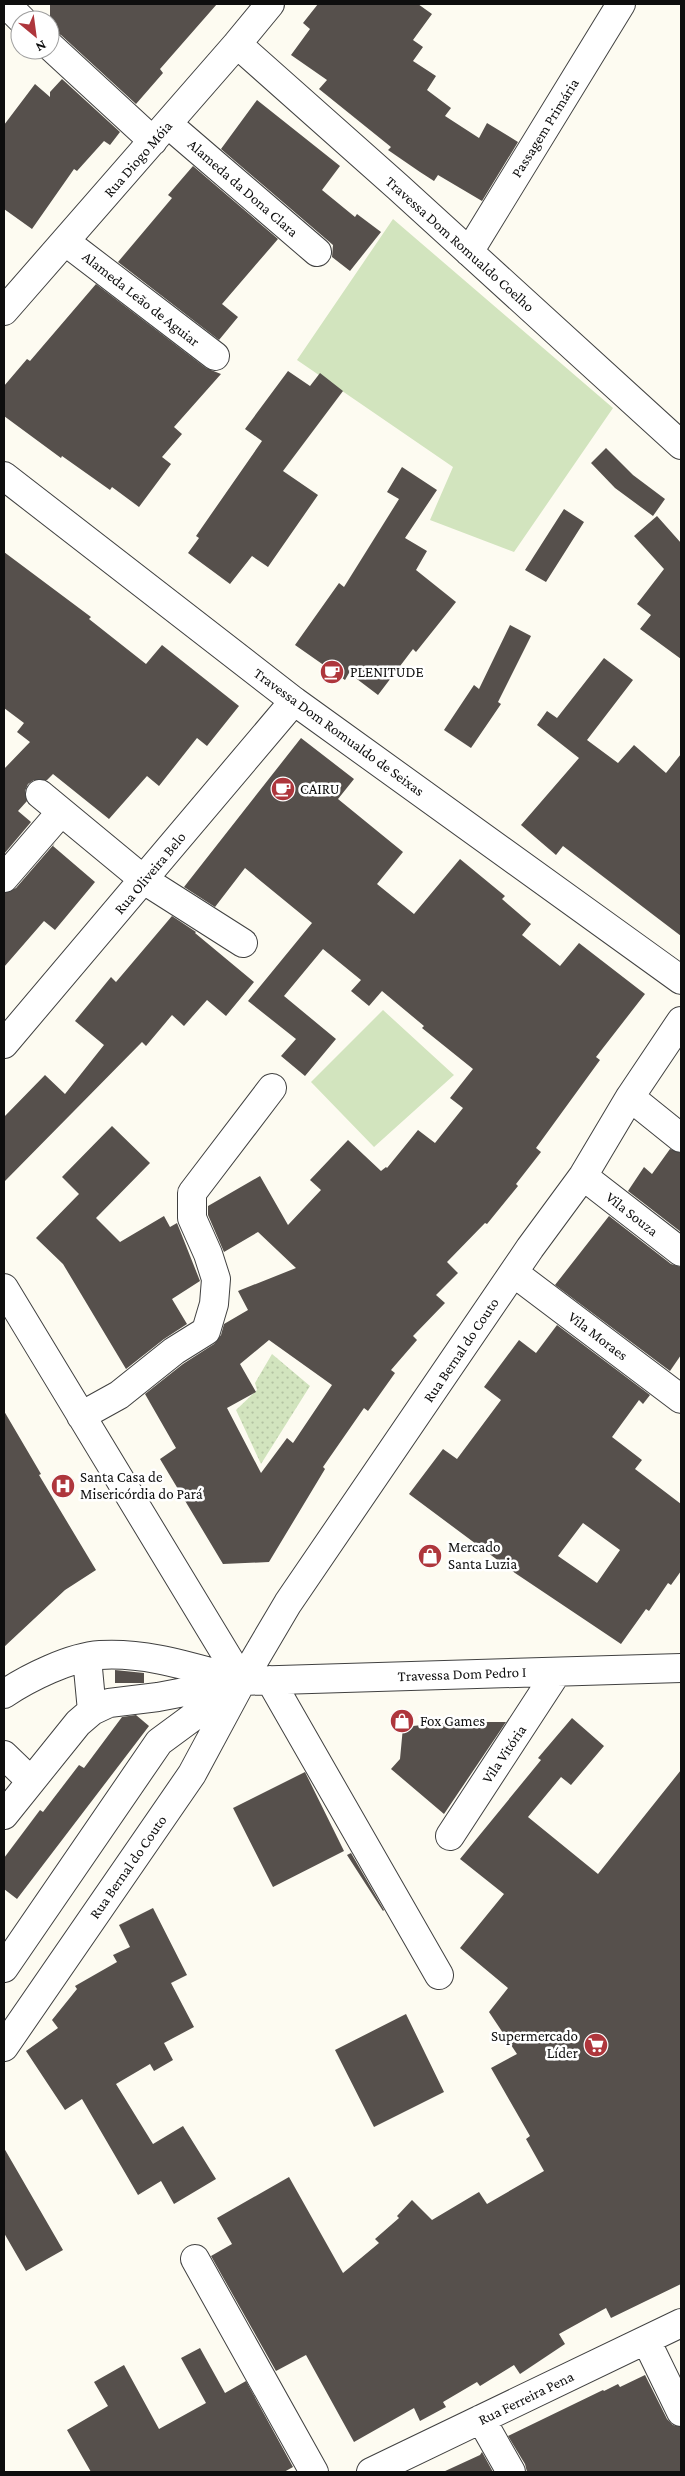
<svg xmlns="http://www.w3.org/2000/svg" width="685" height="2476" font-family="'Crimson Pro',serif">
<defs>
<pattern id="garden-dots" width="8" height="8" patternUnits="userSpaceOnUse" patternTransform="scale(1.25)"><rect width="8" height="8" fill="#d2e4be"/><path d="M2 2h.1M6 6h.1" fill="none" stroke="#b3c2a2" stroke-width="1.8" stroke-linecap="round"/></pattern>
</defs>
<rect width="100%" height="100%" fill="#fdfbf1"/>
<path fill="#d2e4be" d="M393,219L613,408L514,552L430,520L453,467L297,360Z
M383,1010L454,1075L374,1147L311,1082Z"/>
<path fill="url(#garden-dots)" d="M272,1354L310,1386L261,1464L236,1410L257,1390L255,1383Z"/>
<path fill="#56504c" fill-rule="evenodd" d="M50,4H217L160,69L163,73L136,104L61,35L50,31Z
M318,4H418L432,14L413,40L423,47L413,61L436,76L427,90L451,108L445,116L479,138L487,123L518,142L482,201L438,175L434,181L420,172L388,150L391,147L319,89L327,80L291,55L310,29L303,23Z
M62,79L120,132L110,145L104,141L77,171L74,169L32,229L4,209V125L35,84L50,97V92Z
M257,100L340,166L322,190L355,217L357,214L381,232L350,271L332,257L333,245L221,149Z
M193,166L278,239L222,304L238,317L219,340L118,262L172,198L168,195Z
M96,284L206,368L221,374L174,427L182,434L162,457L171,464L139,507L112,487L110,490L62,456L61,458L4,416V386L27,359L30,361Z
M288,371L310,386L320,373L343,391L283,471L318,495L268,567L252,556L230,584L188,553L199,538L196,536L262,441L245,429Z
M606,448L633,475L665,499L653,516L615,488L591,463Z
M402,467L437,490L405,538L427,551L416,570L456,602L416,652L413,649L378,695L349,673L345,680L295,645L339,583L344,587L399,499L387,492Z
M564,509L584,522L546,582L525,570Z
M657,516L681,543V659L640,629L651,615L637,604L664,569L634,536Z
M4,552L91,617L89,619L146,664L162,645L239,706L207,746L197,738L159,786L147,776L109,819L53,774L47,780H34L28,784L25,791L27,801L18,811L31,822L4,854V769L30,742L17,732L24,723L4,708Z
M510,625L531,636L498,702L501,704L471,748L444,730L474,685L479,689Z
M604,658L633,680L587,740L618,763L634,745L666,773L681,754V936L563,846L556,855L521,825L579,758L537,725L547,711L557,718Z
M301,738L354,779L338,799L403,852L377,884L414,914L460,859L505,896L502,899L531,924L522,935L560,966L579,943L645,994L596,1057L600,1060L536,1148L541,1152L516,1184L518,1186L487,1224L485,1223L447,1262L458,1273L436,1295L445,1303L413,1336L417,1340L391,1370L395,1373L368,1411L364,1408L323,1467L325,1469L269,1562L223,1564L160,1459L176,1448L145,1394L183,1364L214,1344L221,1335L224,1324L248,1310L238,1291L296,1268L258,1232L224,1252L208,1215V1206L260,1176L288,1225L321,1190L310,1180L348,1140L381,1171L386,1167L387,1168L418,1130L435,1143L463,1108L450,1098L473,1069L422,1028L424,1026L382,991L369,1006L351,991L361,980L323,949L284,996L336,1039L305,1076L281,1056L296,1039L248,1001L312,923L245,868L215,907L184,887ZM269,1340L332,1385L293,1443L287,1438L261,1473L227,1408L256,1392L240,1364Z
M55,843L53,846L95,882L55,930L44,921L4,967V893L16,888Z
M172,916L196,932L195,933L254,982L226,1016L207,1000L184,1026L172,1015L146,1046L142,1042L4,1182V1117L45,1075L65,1094L104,1045L75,1021L111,977L116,982Z
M112,1126L150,1163L96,1218L120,1242L164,1216L170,1227L177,1223L200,1281L172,1299L187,1324L164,1339L126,1369L63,1264L36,1238L79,1194L62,1177Z
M670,1149L681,1153V1232L628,1191L644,1167L652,1174Z
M609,1216L671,1264L681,1267V1355L670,1371L555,1285Z
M557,1325L650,1395L643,1404L639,1400L612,1437L642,1460L635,1469L681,1504V1571L671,1585L668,1583L649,1611L646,1609L621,1644L515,1573L409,1494L443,1449L457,1459L501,1400L484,1387L519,1340L536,1353ZM583,1523L620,1550L597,1583L558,1556Z
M4,1411L41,1474L39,1475L96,1570L65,1590L4,1647Z
M115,1670L144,1673V1683H115Z
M136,1715L149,1726L17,1899L4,1889V1858L40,1810L43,1812L79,1765L84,1768L122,1717Z
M572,1718L604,1746L571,1785L561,1777L528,1817L598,1874L681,1770V2284L611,2318L606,2308L559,2334L565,2344L520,2374L514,2365L480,2386L477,2382L443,2402L446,2407L420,2421L414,2408L354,2442L306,2355L276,2371L211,2256L232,2244L217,2218L289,2177L343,2273L379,2243L375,2239L399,2218L397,2216L412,2200L432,2220L479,2192L487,2204L544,2171L526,2139L530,2136L491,2068L517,2054L489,2012L508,1988L460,1948L504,1894L460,1859L541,1760L538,1758Z
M452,1722H506L444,1814L391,1769L400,1759L403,1727Z
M305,1772L344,1851L273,1887L233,1808Z
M351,1853L384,1910L383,1911L347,1855Z
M153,1908L187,1975L171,1983L194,2027L164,2043L173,2060L154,2071L150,2064L116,2084L153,2144L183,2126L216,2179L174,2204L161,2181L138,2195L82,2099L65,2110L26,2051L58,2028L52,2020L77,1989L75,1986L117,1962L113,1955L130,1947L119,1925Z
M406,2014L444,2092L374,2127L335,2050Z
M4,2148L63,2250L26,2271L4,2233Z
M200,2348L225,2393L246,2381L293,2467L284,2472H91L67,2430L108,2406L94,2382L124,2365L159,2429L206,2403L181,2358Z
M645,2375L667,2419L673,2425L681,2427V2472H527L525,2464L508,2436L603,2390L604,2391L618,2384L620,2387Z
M482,2452L493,2472H443L480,2455Z"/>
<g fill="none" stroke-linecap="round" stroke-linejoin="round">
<g stroke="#414141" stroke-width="30">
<path id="minor" d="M6,4L22,20
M237,44L398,187L681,445
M50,46L153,141
M168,124L317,252
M66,242L215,356
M469,252L621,4
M4,311L237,44L270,4
M4,476L294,701L681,980
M40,794L144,880L243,943
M4,878L61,812
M4,1044L294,701
M630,1097L681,1138
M583,1176L681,1252
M514,1273L681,1399
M4,1288L242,1681
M81,1416L119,1395L174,1351L206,1331L214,1304L216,1279L208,1254L192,1218V1193L272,1088
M87,1658L92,1711
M270,1680L439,1975
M4,1694C28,1678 70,1657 100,1655C146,1652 191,1667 236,1679
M4,1755L31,1781
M4,1815L78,1723L92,1711L109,1703L158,1697L242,1681L681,1668
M450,1836L557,1672
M4,1968L159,1742L235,1686
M4,2047L192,1774L242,1681L288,1603L530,1248L583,1176L630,1097L681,1021
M195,2259L314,2472
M646,2340L681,2412
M481,2419L511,2472
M371,2472L681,2323"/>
</g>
<use href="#minor" stroke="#fff" stroke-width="28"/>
</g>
<defs>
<g id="cafe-disc" transform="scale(1.25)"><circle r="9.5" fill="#ae363c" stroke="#fff"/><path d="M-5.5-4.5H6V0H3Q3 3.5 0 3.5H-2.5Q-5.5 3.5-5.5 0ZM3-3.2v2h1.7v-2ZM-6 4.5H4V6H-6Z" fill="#fff"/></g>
<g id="hospital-disc" transform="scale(1.25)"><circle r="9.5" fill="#ae363c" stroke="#fff"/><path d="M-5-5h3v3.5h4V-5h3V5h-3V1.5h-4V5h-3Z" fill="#fff"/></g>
<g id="shop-disc" transform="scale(1.25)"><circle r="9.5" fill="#ae363c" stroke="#fff"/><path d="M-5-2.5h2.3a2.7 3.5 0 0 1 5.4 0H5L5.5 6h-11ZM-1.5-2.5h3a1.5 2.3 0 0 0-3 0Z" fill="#fff"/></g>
<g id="supermarket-disc" transform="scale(1.25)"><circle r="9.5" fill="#ae363c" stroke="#fff"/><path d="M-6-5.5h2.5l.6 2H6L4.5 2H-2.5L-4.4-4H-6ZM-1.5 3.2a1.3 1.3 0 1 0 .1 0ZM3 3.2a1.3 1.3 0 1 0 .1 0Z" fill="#fff"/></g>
</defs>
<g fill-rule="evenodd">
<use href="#cafe-disc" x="332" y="672"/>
<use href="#cafe-disc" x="283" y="789"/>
<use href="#hospital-disc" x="63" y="1486"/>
<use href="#shop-disc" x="430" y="1556"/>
<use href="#shop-disc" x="402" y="1721"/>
<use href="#supermarket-disc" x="596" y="2045"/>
</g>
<g text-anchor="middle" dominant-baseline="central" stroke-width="5" stroke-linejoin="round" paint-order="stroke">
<g font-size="15" fill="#0e0e0e" stroke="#fff">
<text transform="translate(545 128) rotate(-58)">Passagem Primária</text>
<text transform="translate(138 159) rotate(-49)">Rua Diogo Móia</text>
<text transform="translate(243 188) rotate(41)">Alameda da Dona Clara</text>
<text transform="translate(460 244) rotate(42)">Travessa Dom Romualdo Coelho</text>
<text transform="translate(141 299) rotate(38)">Alameda Leão de Aguiar</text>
<text transform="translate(339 732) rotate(36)">Travessa Dom Romualdo de Seixas</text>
<text transform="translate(150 873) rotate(-50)">Rua Oliveira Belo</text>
<text transform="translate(632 1214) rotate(38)">Vila Souza</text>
<text transform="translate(598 1336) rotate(37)">Vila Moraes</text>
<text transform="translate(461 1350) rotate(-56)">Rua Bernal do Couto</text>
<text transform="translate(462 1674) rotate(-2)">Travessa Dom Pedro I</text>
<text transform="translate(504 1754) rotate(-56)">Vila Vitória</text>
<text transform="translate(128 1867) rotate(-55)">Rua Bernal do Couto</text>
<text transform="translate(526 2398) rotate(-26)">Rua Ferreira Pena</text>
</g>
<g font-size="15" fill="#0e0e0e" stroke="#fff" text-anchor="start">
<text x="350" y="672">PLENITUDE</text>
<text x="300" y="789">CAIRU</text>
<text x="80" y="1477">Santa Casa de<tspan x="80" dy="17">Misericórdia do Pará</tspan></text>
<text x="448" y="1547">Mercado<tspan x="448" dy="17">Santa Luzia</tspan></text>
<text x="420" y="1721">Fox Games</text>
<text x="578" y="2036" text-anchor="end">Supermercado<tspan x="578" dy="17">Líder</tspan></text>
</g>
</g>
<rect width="685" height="2476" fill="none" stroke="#0e0e0e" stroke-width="10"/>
<g transform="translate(35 35) rotate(151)"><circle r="24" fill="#ffffff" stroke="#9f9f9f"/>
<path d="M0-4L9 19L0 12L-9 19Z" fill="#ae363c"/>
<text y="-8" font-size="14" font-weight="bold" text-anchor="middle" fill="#0e0e0e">N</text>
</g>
</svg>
